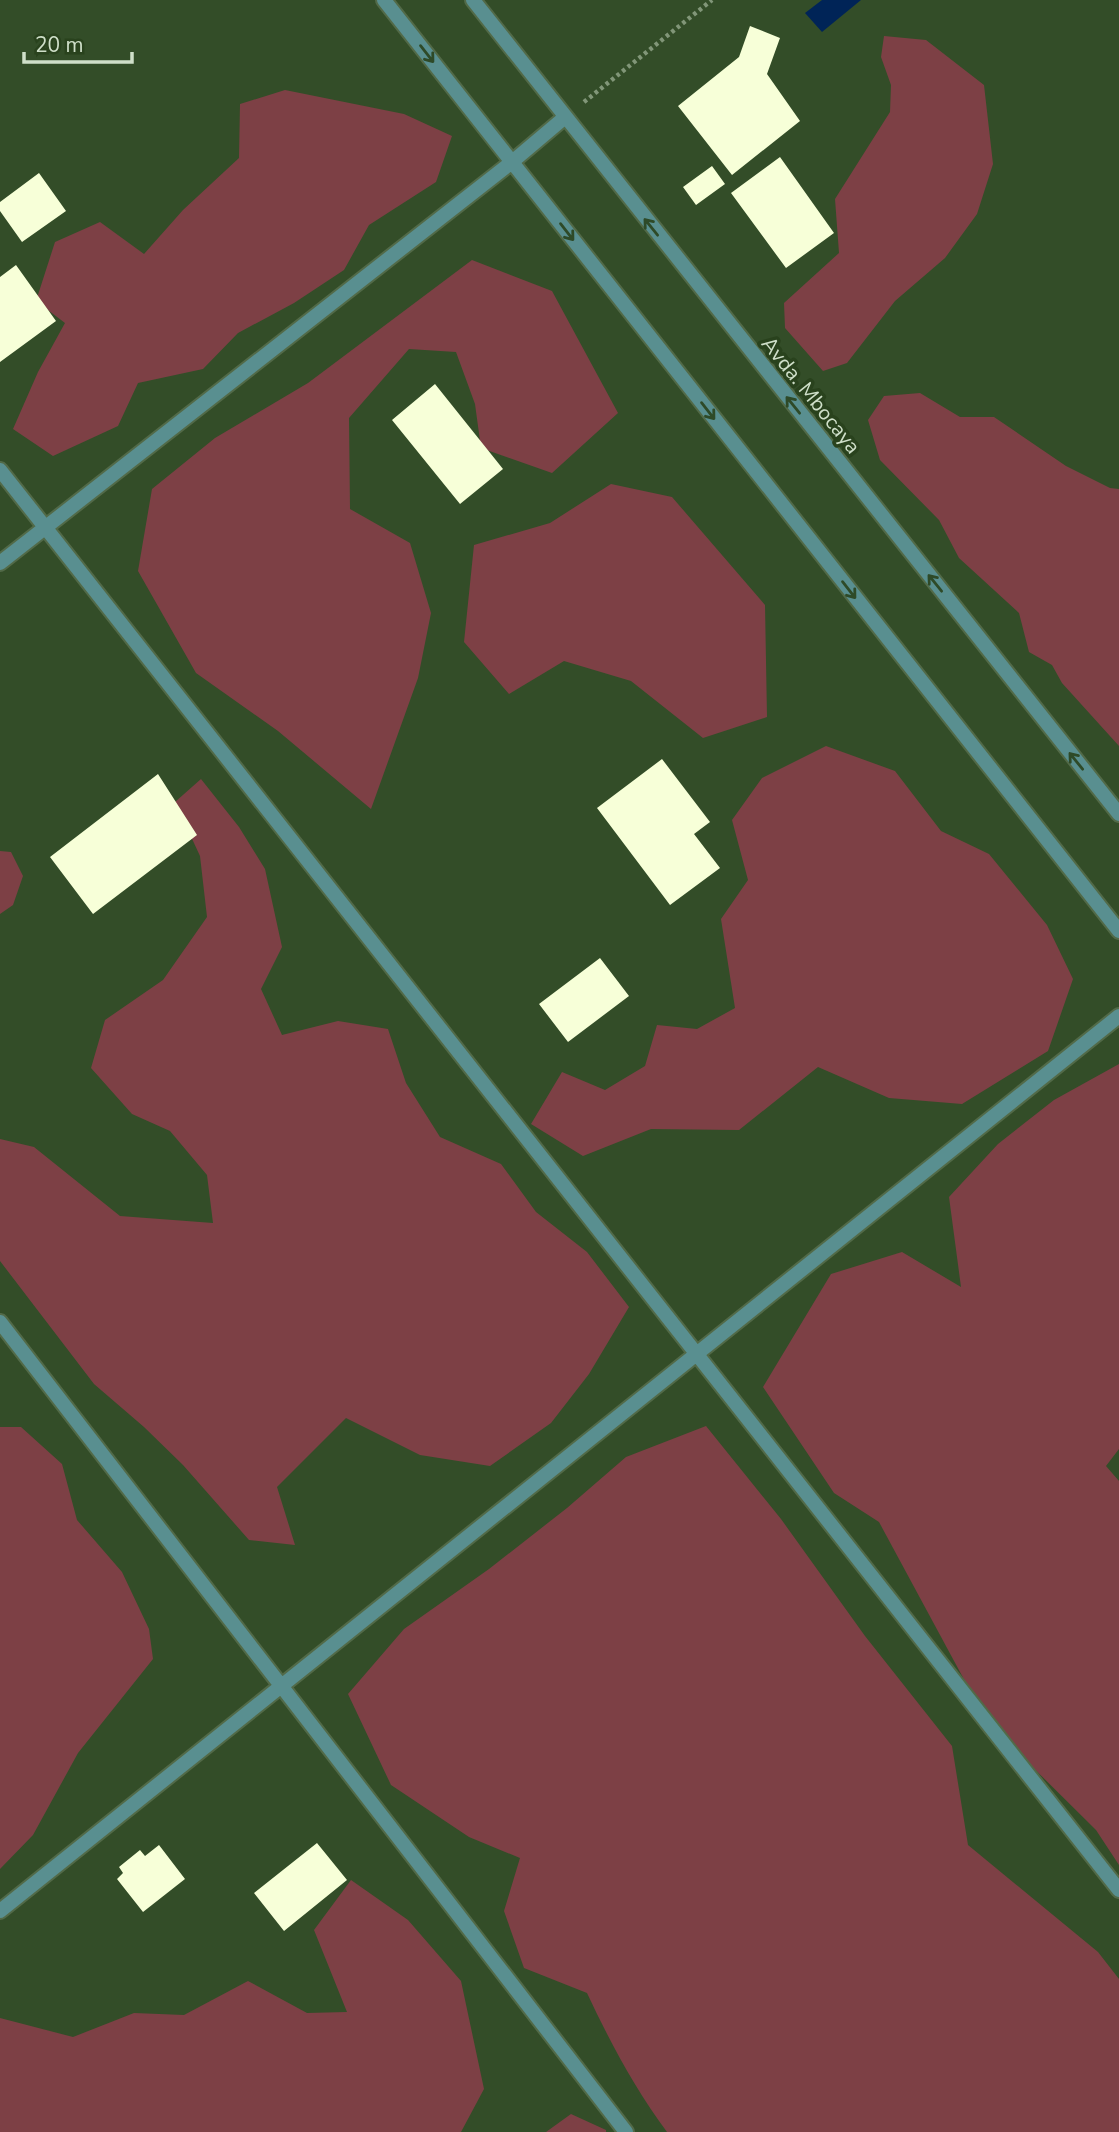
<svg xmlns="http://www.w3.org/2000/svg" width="1119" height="2132" font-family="'Nunito Sans',sans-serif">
<rect width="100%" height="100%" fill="#334d28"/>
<path fill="#7d4045" d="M884,36L926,40L984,85L993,164L977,214L945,258L895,301L847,363L823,371L785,328L784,303L839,253L835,199L890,112L891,85L881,57Z
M285,90L404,114L452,136L436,182L369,225L344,270L294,303L238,333L203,369L138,383L118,426L53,456L13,429L38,372L65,323L36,301L55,242L100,222L144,254L183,210L239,158L240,104Z
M472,260L552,291L618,413L552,473L481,448L475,404L456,352L409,349L349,418L350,509L410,543L431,613L418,678L371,809L278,731L196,673L138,571L152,489L215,438L308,383Z
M920,393L960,417H994L1066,466L1110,488L1119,489V746L1062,683L1052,665L1029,652L1019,613L959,558L939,520L880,460L868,420L884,396Z
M611,484L672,497L765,605L767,717L703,738L631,681L564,661L509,694L464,642L474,545L550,523Z
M826,746L895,771L941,831L989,854L1047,925L1073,979L1048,1051L962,1104L889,1098L818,1067L739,1130L651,1129L583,1156L531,1124L562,1072L605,1090L645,1066L657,1025L697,1029L735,1008L721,919L748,880L732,820L762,778Z
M201,779L239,827L265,869L282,947L261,989L282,1035L338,1021L388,1029L406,1083L440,1137L501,1164L536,1212L587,1252L629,1307L589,1374L551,1423L490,1466L420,1455L346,1418L277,1487L295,1545L249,1540L183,1465L144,1427L94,1384L0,1261V1139L34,1147L120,1216L213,1223L207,1175L170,1131L132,1114L91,1068L105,1020L163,980L207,917L200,856L175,802Z
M0,851L11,852L23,876L13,905L0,914Z
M1119,1064V1449L1106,1466L1119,1481V1865L1096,1830L987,1722L879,1522L834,1493L763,1387L831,1274L902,1252L961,1287L949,1197L998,1144L1054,1100Z
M706,1426L781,1519L865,1636L952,1746L968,1845L1098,1952L1119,1979V2132H667C635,2089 610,2042 587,1993L524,1968L504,1911L520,1858L469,1837L391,1785L348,1694L404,1629L489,1569L567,1508L626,1457Z
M0,1427H21L62,1464L77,1520L122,1572L149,1629L153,1659L78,1753L33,1835L0,1869Z
M351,1880L408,1920L461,1981L484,2089L461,2132H0V2018L73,2037L134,2013L184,2015L248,1981L307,2013L347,2012L314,1930Z
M571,2114L606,2130V2132H546Z"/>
<path fill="#002457" d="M822,0H861L822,32L805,13Z"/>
<path fill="#f7ffd8" d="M750,26L780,38L767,74L800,121L732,175L678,106L739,57Z
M780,157L834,233L786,268L731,193Z
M712,166L725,184L696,205L683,187Z
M39,173L66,211L22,242L0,211V202Z
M16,265L56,321L0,362V277Z
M435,384L503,469L460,504L392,420Z
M662,759L710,822L694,834L720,868L670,905L597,808Z
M158,774L197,835L93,914L50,857Z
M600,958L629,996L568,1042L539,1004Z
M317,1843L347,1880L284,1931L254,1893Z
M159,1845L185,1879L143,1912L117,1879L123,1873L119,1867L140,1850L145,1856Z"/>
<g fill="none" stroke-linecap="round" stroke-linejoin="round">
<g stroke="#526a48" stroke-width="18">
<path id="minor" d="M384,0L1119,931
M473,0L1119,814
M0,470L1119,1890
M0,563L512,162L564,118
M0,1322L626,2132
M0,1911L1119,1016"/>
</g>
<path stroke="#819678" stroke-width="4.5" stroke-dasharray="3.5 3.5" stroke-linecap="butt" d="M584,102L712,0"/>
<use href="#minor" stroke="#598f90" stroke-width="14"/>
</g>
<defs><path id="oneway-shaft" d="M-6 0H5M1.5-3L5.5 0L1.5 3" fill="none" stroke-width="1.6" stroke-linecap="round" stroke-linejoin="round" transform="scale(1.75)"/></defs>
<g stroke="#2e4a28">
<use href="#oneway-shaft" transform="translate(427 54) rotate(52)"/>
<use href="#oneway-shaft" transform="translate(651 227) rotate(-129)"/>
<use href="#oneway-shaft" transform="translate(567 232) rotate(52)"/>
<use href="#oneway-shaft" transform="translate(793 405) rotate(-129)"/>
<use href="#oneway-shaft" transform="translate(708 411) rotate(52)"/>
<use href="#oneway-shaft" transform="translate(935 583) rotate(-129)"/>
<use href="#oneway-shaft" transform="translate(849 590) rotate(52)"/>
<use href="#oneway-shaft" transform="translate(1076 761) rotate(-129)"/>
</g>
<g text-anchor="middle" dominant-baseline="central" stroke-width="7" stroke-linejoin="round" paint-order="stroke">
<g font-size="21" fill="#cfdfc9" stroke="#29421d">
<text transform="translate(811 395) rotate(51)">Avda. Mbocaya</text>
</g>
</g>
<path d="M24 52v10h108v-10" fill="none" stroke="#cfdfc9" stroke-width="3.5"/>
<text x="35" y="52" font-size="21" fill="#cfdfc9" stroke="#29421d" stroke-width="5" paint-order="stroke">20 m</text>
</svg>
